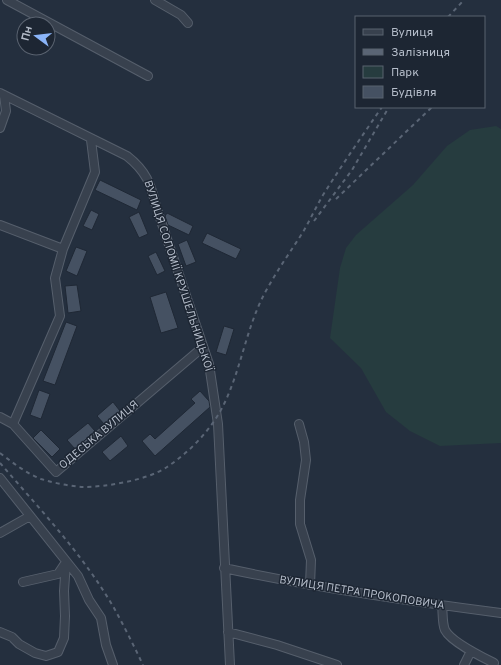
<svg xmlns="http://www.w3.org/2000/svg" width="501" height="665" font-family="Overpass,sans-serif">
<rect width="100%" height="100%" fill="#242f3e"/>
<path fill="#263c3f" d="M496,126L501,129V443L440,446L410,431L386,412L361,368L330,338L340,268L346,248L356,235L413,185L447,146L470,130Z"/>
<path fill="#455162" stroke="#1f2835" d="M100,180L141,200L137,210L95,190Z
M91,210L99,214L92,230L83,226Z
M139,212L148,234L139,238L129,217Z
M167,213L193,226L189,235L168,225L165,216Z
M207,233L241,249L236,259L202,243Z
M187,240L196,262L186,266L178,244Z
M76,247L87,251L77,276L66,271Z
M156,252L165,271L157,275L148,256Z
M77,285L81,311L68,313L65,286Z
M166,292L178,328L161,333L150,297Z
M66,322L77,326L55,385L43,381Z
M224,326L234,329L226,355L216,352Z
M39,390L50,394L41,419L30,415Z
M200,391L209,401L210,407L155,456L142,441L150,434L155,439L195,403L191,399Z
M113,402L120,411L104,424L97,416Z
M88,423L95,431L75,449L67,440Z
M41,430L60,449L52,457L33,438Z
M121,436L128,446L110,461L102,452Z"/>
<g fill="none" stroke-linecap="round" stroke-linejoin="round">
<g stroke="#565f6c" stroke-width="10">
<path id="minor" d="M7,0L148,76
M155,0L181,15L188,23
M0,93L127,156C146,171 151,184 156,206L209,364L218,424L230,665
M0,128L6,111L4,95
M0,225L63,249
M0,417L13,424L56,472L203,347
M13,424L60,316L55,278L63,249L95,172L91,140
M299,424L304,442L306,460L300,500V524L311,560L310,585
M0,478L78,576L89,600L101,618L106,645L113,665
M0,533L30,516
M224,568C316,588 408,601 501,613
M23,582L58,574L64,565
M442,605C443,613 442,623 445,630C451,642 482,657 494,663
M0,632L12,637L19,644L35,653L46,656L58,652L64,638L65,616L64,591L66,562
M228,632L277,645L337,665
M464,665L471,651"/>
</g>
<use href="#minor" stroke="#38414e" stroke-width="8"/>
<path stroke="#5a6575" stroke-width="2" stroke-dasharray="4 4" stroke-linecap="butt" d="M448,17L464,0
M336,199L432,107
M314,221L352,170L389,107
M0,453C13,463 26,473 41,479C54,483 69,486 83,487C106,487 148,480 167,467C191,451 213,428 225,402C242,366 247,324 267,289C278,269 291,251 303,232C310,220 316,207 323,195C342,165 362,136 382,107
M0,463C39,508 84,556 114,608C124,626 134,646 143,665"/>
</g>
<g text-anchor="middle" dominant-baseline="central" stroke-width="3" stroke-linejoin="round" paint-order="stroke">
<g font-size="11" fill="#b4bcc9" stroke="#1d2633">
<text transform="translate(178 276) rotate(72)">ВУЛИЦЯ СОЛОМІЇ КРУШЕЛЬНИЦЬКОЇ</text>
<text transform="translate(99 435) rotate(-40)">ОДЕСЬКА ВУЛИЦЯ</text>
<text transform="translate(362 593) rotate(9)">ВУЛИЦЯ ПЕТРА ПРОКОПОВИЧА</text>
</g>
</g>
<rect x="355" y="16" width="130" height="92" fill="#1d2633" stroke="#59626f"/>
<rect x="363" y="29" width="20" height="6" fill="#38414e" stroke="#59626f"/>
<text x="391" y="36" font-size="12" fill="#b4bcc9">Вулиця</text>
<rect x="363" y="49" width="20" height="6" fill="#5a6575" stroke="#59626f"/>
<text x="391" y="56" font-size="12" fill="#b4bcc9">Залізниця</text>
<rect x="363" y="66" width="20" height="12" fill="#263c3f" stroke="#59626f"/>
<text x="391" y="76" font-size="12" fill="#b4bcc9">Парк</text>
<rect x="363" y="86" width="20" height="12" fill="#455162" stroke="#59626f"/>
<text x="391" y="96" font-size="12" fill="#b4bcc9">Будівля</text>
<g transform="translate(36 36) rotate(285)"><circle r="19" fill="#1d2633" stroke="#59626f"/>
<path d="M0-3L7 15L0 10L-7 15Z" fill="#8ab4f8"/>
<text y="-6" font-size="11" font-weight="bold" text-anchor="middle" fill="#b4bcc9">Пн</text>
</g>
</svg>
